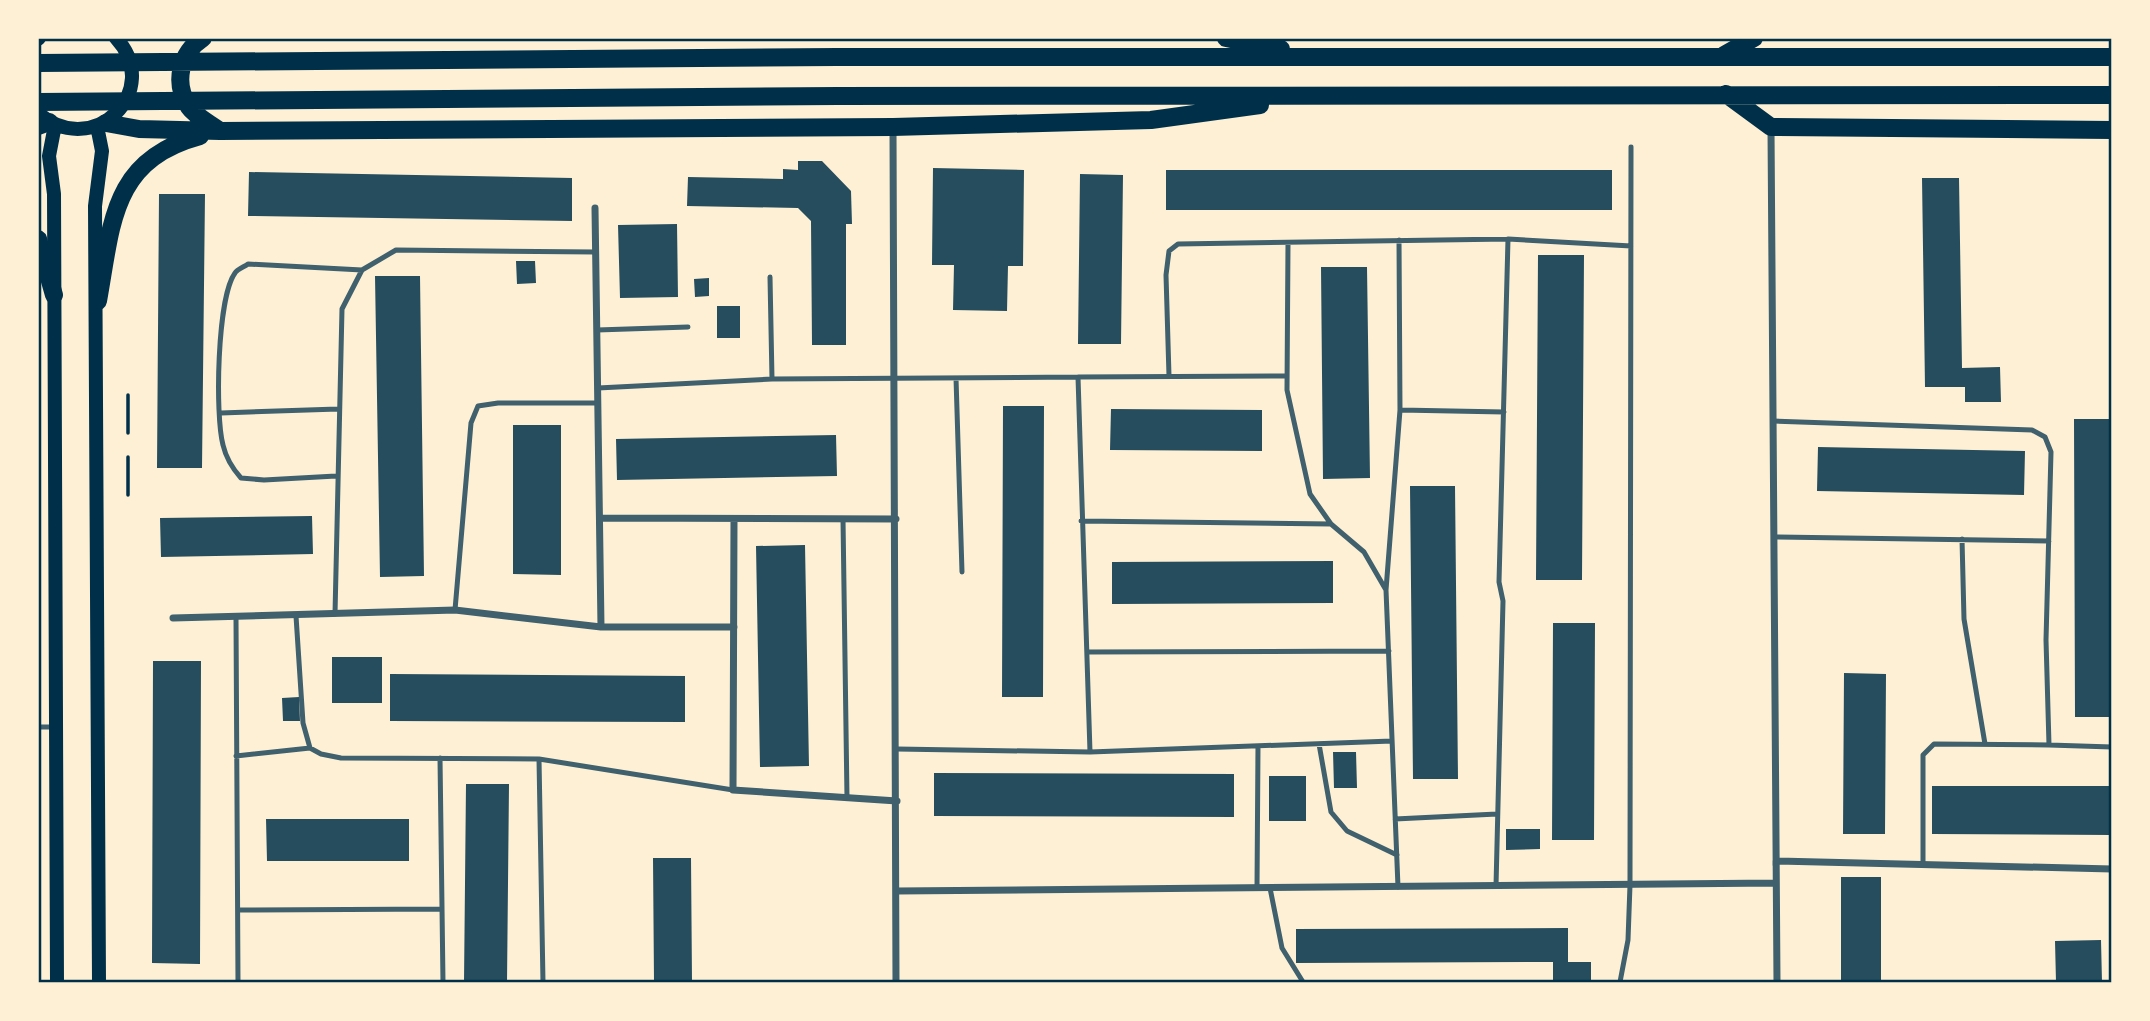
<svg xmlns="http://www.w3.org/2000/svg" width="2150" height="1021" font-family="Helvetica,sans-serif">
<rect width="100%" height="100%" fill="#fdf0d5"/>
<path fill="#264d5e" d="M798,161H822L851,191L852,224H846V345H812L811,221L798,208L687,206L688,177L783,179V169L798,170Z
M933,168L1024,170L1023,266H1008L1007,311L953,310L954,265H932Z
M1166,170H1612V210H1166Z
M249,172L572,178V221L248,216Z
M1080,174L1123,175L1121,344H1078Z
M1922,178H1959L1962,368L2000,367L2001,402H1965V387H1925Z
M159,194H205L202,468H157Z
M677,224L678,297L620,298L618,225Z
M1538,255H1584L1582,580H1536Z
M516,261H535L536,283L517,284Z
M1321,267H1367L1370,478L1323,479Z
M375,276H420L424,576L380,577Z
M709,278V296L695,297L694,279Z
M717,306H740V338H717Z
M1003,406H1044L1043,697H1002Z
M1111,409L1262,410V451L1110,450Z
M2074,419H2112V717H2075Z
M513,425H561V575L513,574Z
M836,435L837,476L617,480L616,439Z
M1818,447L2025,451L2024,495L1817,491Z
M1410,486H1455L1458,779H1413Z
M312,516L313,554L161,557L160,518Z
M805,545L809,766L760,767L756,546Z
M1333,561V603L1112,604V562Z
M1553,623H1595L1594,840H1552Z
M332,657H382V703H332Z
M153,661H201L200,964L152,963Z
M1844,673L1886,674L1885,834H1843Z
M390,674L685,676V722L390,721Z
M299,697L300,721H283L282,698Z
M1333,752H1356L1357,788H1334Z
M934,773L1234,774V817L934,816Z
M1269,776H1306V821H1269Z
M466,784H509L507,982H464Z
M1932,786H2112V835L1932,834Z
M266,819H409V861H267Z
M1506,829H1540V849L1506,850Z
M653,858H691L692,982H654Z
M1841,877H1881V982H1841Z
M1568,928V962H1591V982H1553V962L1296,963V929Z
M2101,940L2102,982H2056L2055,941Z"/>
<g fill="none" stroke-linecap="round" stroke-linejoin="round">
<path stroke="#003049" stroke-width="3.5" d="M128,395V433
M128,457V495"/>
<path stroke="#3f606c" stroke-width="5" d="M1399,240L1400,410
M1288,244L1287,390L1310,494L1331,524L1364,552L1386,590L1398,887
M770,277L772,379
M597,330L688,327
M1169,376L1166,275L1169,251L1178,244L1508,239L1631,246
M956,378L962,572
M598,388L772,379L1078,377
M221,413L338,409
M1773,421L2032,430L2045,437L2051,452L2046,640L2049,745L1934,744L1923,755V864
M336,476L264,480L241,478C232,468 226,458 223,445C215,415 217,298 235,273C237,269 244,267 248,264L362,270
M843,519L847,798
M1081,521L1331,524
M1775,537L2049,541
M1962,539L1964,619L1985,744
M1386,590L1400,410L1504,412
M455,610L471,423L478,406L498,403H598
M335,614L342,309L362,270L396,250L595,252
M296,616L303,723L310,748L321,754L341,758L539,759L733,790
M236,618L238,982
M1087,652L1389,651
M38,727H56
M1319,744L1331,812L1347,831L1397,855
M2049,745L2112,747
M897,749L1090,752L1078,377L1287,376
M1090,752L1392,741
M236,756L310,748
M440,758L443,982
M539,759L543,982
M1395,819L1497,814
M1496,886L1503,601L1499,582L1508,239
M1257,888L1258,746
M1270,888L1282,948L1303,982
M238,910L442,909
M1620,982L1628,940L1630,885L1631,147"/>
<path stroke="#3f606c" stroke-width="7" d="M893,129L896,982
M1771,129L1777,982
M595,208L601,627
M601,518L896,519
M734,519L733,790L897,801
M173,618L455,610L601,627H734
M1776,865V861L2112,869
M897,891L1776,883"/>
<path stroke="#003049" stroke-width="14" d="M38,39L39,38
M38,113C94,161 164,90 116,38
M55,125L49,156L54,194L57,982
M97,126L102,151L95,206L99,982"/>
<path stroke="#003049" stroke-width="18" d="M203,38C180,53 173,83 189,107C195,116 211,124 220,131
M1226,38L1281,49
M1724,55L1754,38
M38,63L837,57H2112
M1726,94L1771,127L2112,130
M38,102L838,96L2112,95
M106,123L139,129L220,131L893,127L1151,120L1260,105
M38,126L49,122
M38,239L54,295
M98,301C112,224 111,160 200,136"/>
</g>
<rect width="2150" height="1021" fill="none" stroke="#fdf0d5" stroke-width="80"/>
<rect x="40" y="40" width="2070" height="941" fill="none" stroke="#003049" stroke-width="2.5"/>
</svg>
